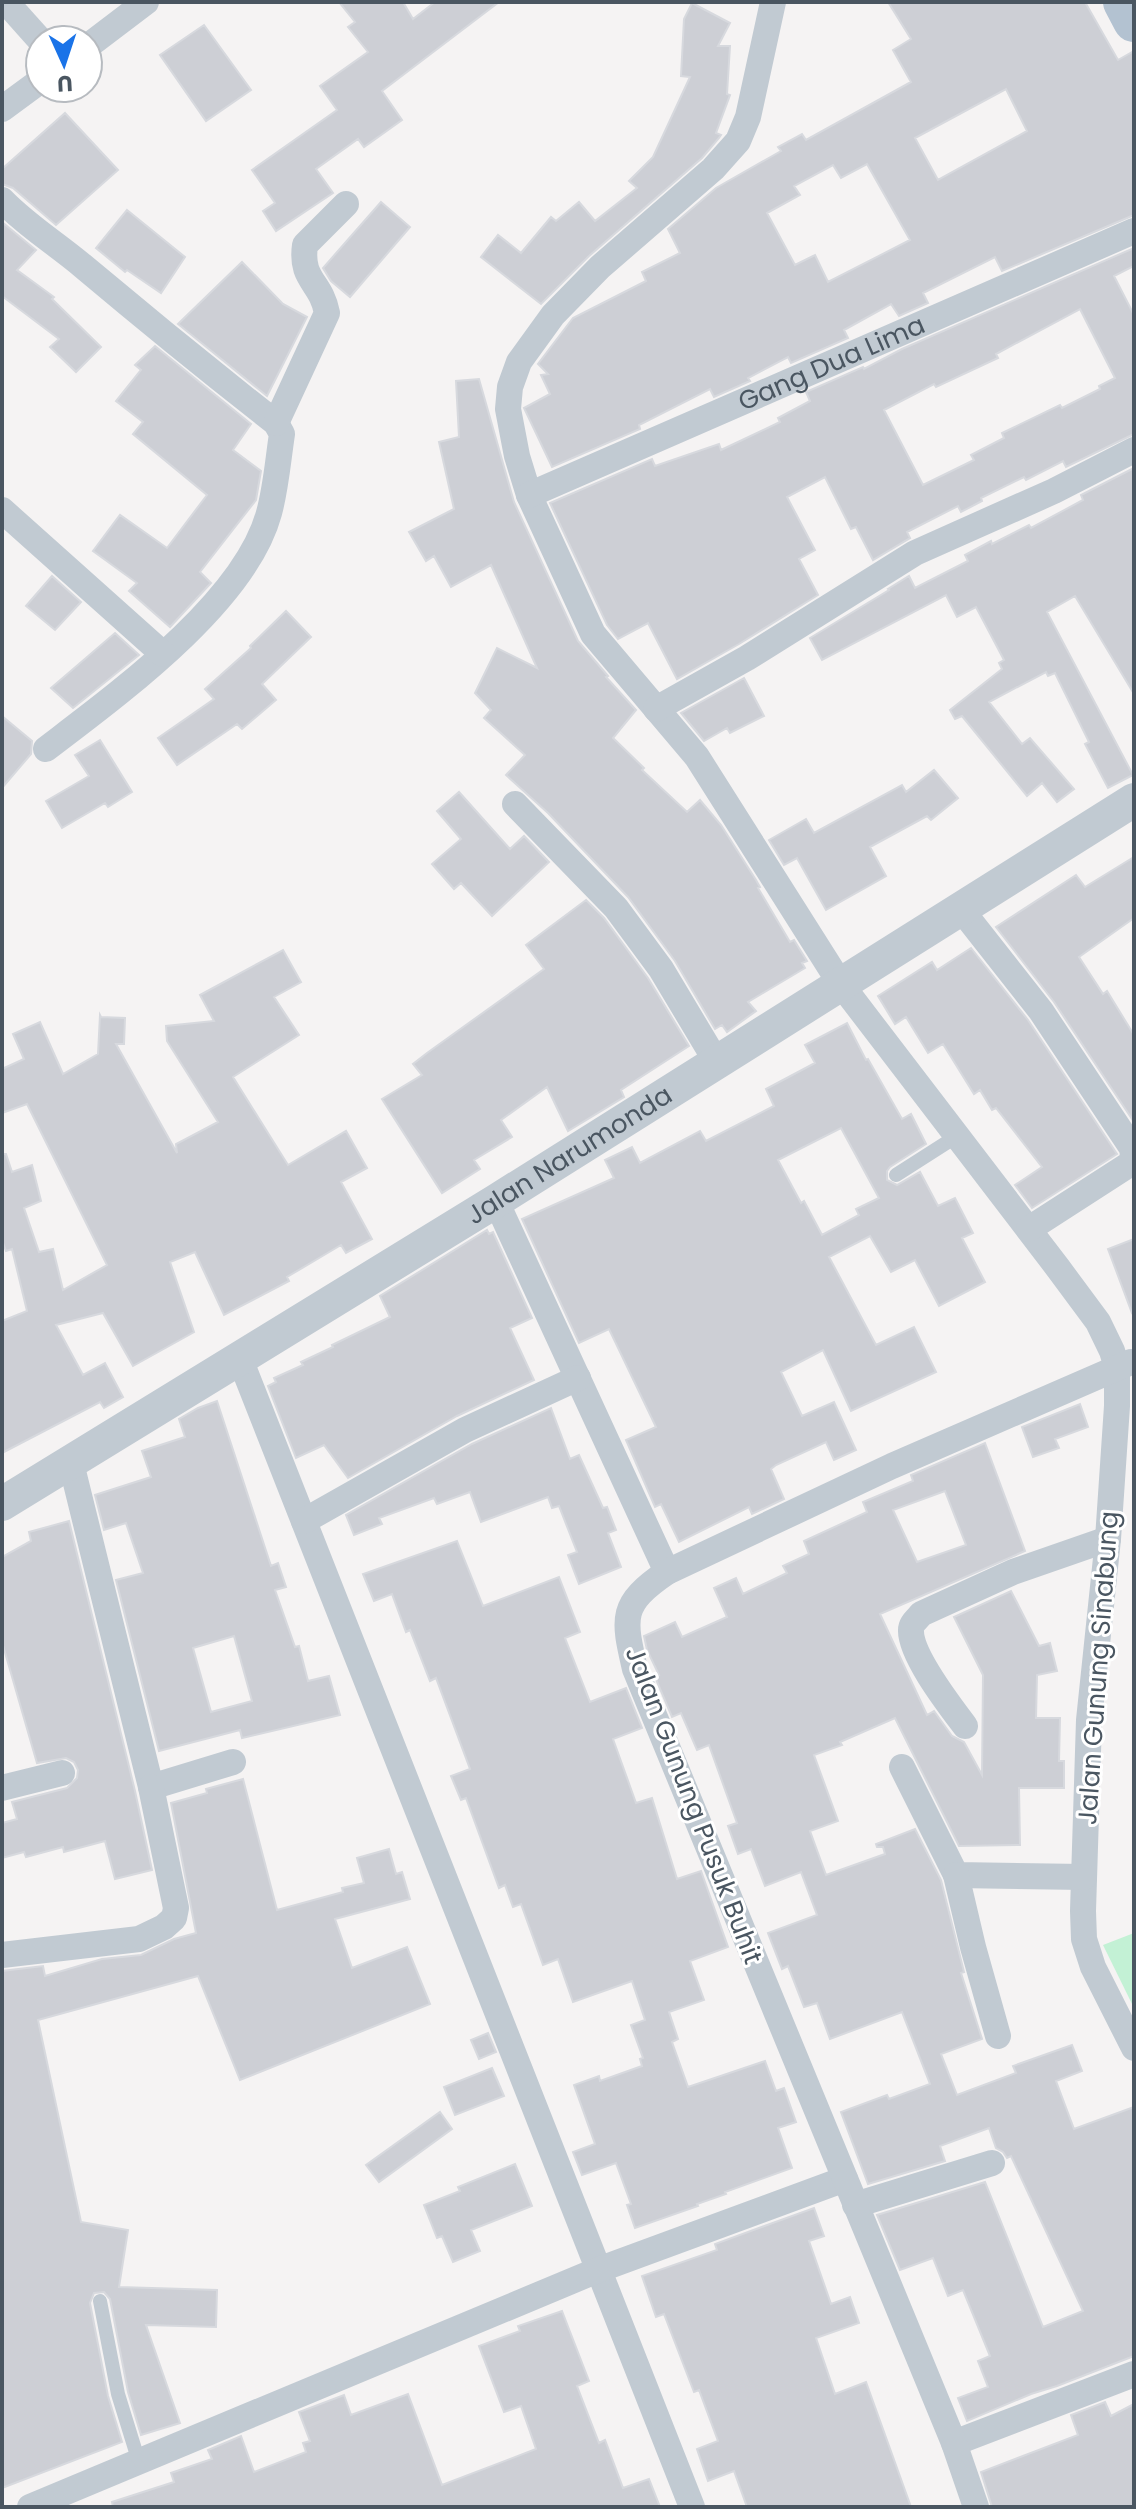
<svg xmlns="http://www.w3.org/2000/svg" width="1136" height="2509" font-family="Poppins,sans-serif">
<rect width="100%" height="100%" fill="#f5f3f3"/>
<path fill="#c3f1d5" d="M1134,1933V2008L1103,1945Z"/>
<path fill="#cdcfd5" stroke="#d7d9de" stroke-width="2" fill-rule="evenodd" d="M339,2H403L413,19L435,2H499L382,91L402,120L364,147L358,139L316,169L333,193L276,231L263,211L275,203L252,170L337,110L320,86L368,52L348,27L355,22Z
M888,2H1085L1118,60L1134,51V215L1002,271L995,257L923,293L928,303L899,316L891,304L844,330L848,338L791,363L788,357L748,378L750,381L714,397L710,389L639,425L640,429L552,467L524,408L550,394L541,375L548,374L538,364L573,318L646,281L642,272L680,253L668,229L716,188L781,151L778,147L802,134L806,140L911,82L893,50L911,39ZM1006,89L1027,131L938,180L915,138ZM867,164L910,240L828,282L815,255L795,265L767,213L800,195L794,186L833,165L841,178Z
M692,3L730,23L718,46H730L727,94L730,95L716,133L721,135L719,138L702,158L589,256L541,304L481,257L498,235L521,253L551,217L556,221L579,202L595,221L637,188L629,181L653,157L690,77L681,76L684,19Z
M204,25L251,90L206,121L160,55Z
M65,113L118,170L56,225L13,188L2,184V169Z
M381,202L410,227L350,297L331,281L323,268Z
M127,210L185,257L161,293L127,270L125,272L96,248Z
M2,222L36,250L17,270L54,297L52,299L101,347L76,372L50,347L59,339L2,296Z
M1134,248V266L1114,276L1134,315V434L1066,467L1063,461L1026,480L1024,477L981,498L982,501L961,512L958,506L907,532L910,538L873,560L856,527L851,529L825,477L787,497L815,550L799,559L818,595L739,644L677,679L648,623L618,639L607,625L550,503L652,459L655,466L719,444L721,450L780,422L778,418L810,401L806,392L863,367L864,369L902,349ZM1080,309L1115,378L1099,386L1100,389L1062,408L1060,405L1002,433L1004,438L971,455L974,460L923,485L884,410L934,384L936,387L998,358L996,354Z
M242,262L283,304L307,317L267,396L178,324Z
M155,346L251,424L233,450L261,471L256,500L200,572L211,583L170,627L129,591L137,583L93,551L120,515L167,548L207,495L133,434L143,422L116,401L141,370L135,365Z
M479,379L514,502L578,641L608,676L606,677L636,710L613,738L644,768L642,770L687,812L700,800L721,825L756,880L760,887L758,888L790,942L794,940L807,961L802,963L805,968L748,1002L756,1011L727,1032L722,1025L715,1029L675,961L628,897L548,813L506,775L525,755L484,718L491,710L475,693L497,648L537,668L491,565L451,587L434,556L426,561L409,532L454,509L439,442L459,437L456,381Z
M1134,468V694L1075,596L1047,612L1133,775L1108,788L1085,744L1089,742L1055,673L1048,676L1046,672L989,702L1022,744L1030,738L1074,789L1057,802L1042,783L1027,796L962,716L955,719L950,710L1002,669L999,663L1004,660L976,607L957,617L946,595L822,660L810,638L889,590L888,589L909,576L915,588L968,561L965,555L991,541L992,544L1029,525L1031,528L1083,500L1081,495Z
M52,576L81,602L55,630L26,606Z
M286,611L311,637L262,684L276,700L242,729L237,724L177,765L158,738L214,699L205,689L251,648L250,646Z
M115,633L139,655L73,708L51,688Z
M744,678L764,716L730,733L727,728L704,741L681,713Z
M2,716L32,741L31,754L2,788Z
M100,740L132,792L108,807L105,803L62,828L46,801L89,776L75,755Z
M934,770L958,798L931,820L927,816L870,847L886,876L826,910L797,858L784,865L769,840L806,819L814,833L902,785L906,792Z
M459,792L510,849L524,836L549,862L492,916L461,883L454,889L432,864L461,839L437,811Z
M1134,857V918L1079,957L1103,994L1107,991L1134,1035V1122L1054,1002L996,927L1076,875L1085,887Z
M586,900L604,918L648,978L689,1046L621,1090L624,1097L568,1131L547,1087L501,1120L512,1137L474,1160L480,1169L442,1193L382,1099L422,1075L413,1064L427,1053L544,969L526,945Z
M971,948L1028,1020L1117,1154L1032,1208L1015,1185L1042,1167L996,1108L992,1110L980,1090L974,1094L943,1044L928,1053L906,1017L895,1024L878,996L932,962L937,970Z
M283,950L301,982L274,997L299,1035L233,1077L288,1165L346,1131L367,1168L341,1182L372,1239L346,1253L341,1245L287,1277L289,1281L224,1315L195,1252L170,1262L194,1332L133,1366L103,1313L56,1325L83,1375L105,1363L123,1397L104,1408L100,1402L2,1453V1321L27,1311L12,1249L6,1251L2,1240V1154H6L12,1172L32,1165L41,1201L24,1208L39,1252L53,1249L63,1290L107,1265L27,1104L2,1113V1069L24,1059L13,1034L40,1022L63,1074L98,1054L100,1015L101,1017L125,1018L124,1044H116L177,1153L176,1144L218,1122L167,1041L166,1026L214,1021L200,995Z
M847,1023L866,1060L868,1059L902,1119L911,1114L926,1144L890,1167L887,1171V1180L897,1185L920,1172L938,1206L955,1198L973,1233L962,1238L985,1282L939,1306L915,1260L891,1272L870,1236L829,1257L876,1345L914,1327L936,1372L851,1411L823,1350L781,1372L802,1416L834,1402L856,1450L834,1460L826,1442L776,1465L771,1469L784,1499L752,1514L749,1507L679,1542L661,1504L655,1507L626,1440L656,1427L609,1329L579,1343L522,1219L614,1178L605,1160L632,1147L640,1163L700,1131L706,1141L774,1106L766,1089L815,1063L805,1045ZM841,1128L879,1198L856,1209L859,1215L822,1235L804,1201L801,1203L778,1160Z
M487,1230L489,1234L493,1232L532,1318L510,1328L534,1380L457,1416L348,1478L324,1445L296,1458L268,1386L276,1382L274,1378L303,1365L301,1362L333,1347L332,1345L390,1317L380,1296Z
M1134,1239V1312L1132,1313L1108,1249Z
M217,1401L271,1566L278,1563L286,1587L275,1590L295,1647L299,1646L308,1681L329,1676L340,1715L242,1738L240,1730L159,1751L116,1580L143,1573L126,1523L104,1530L95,1495L151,1477L142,1451L185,1437L179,1419L198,1408ZM234,1636L252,1701L211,1712L193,1648Z
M1080,1404L1088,1427L1055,1439L1059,1448L1033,1457L1022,1427Z
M551,1408L570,1459L579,1455L603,1508L607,1507L616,1530L608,1533L621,1567L579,1584L568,1555L577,1552L559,1506L552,1508L548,1497L481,1522L470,1492L437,1504L434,1498L379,1518L382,1524L354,1535L346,1515L472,1444Z
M985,1443L1025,1551L880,1614L927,1715L934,1711L952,1736L964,1742L982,1775L983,1675L954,1617L1011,1591L1039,1646L1050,1643L1057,1671L1037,1675L1036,1718H1060L1059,1761H1064V1788H1019L1020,1845L959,1846L895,1718L840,1742L842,1745L814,1755L838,1821L810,1831L826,1875L885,1854L883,1847H877L876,1844L915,1829L941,1880L964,1972L961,1973L982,2039L941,2054L957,2095L1016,2073L1013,2066L1072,2045L1082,2071L1056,2081L1074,2129L1134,2107V2356L1057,2386L1031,2394L967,2421L958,2398L988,2387L978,2361L990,2356L963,2290L948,2296L933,2258L900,2270L877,2215L985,2182L1043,2327L1083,2311L1011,2156L1007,2158L1003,2152L996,2148L989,2128L940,2146L945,2161L868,2184L841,2112L887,2095L889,2099L930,2084L902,2012L830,2039L817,2003L804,2007L788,1966L782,1969L768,1933L817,1915L801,1872L765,1886L751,1849L738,1854L728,1826L737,1823L709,1745L697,1750L681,1713L672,1717L655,1677L659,1675L647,1650L644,1636L675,1622L682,1637L727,1617L714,1588L736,1578L743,1594L787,1573L783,1566L809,1554L804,1541L867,1512L863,1502L913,1481L911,1475ZM945,1491L966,1545L917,1562L893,1510Z
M69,1521L135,1791L152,1870L115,1879L105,1841L64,1852L63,1847L26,1857L24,1852L2,1858V1823L17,1819L12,1802L67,1788L77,1778L78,1770L74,1762L66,1758L37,1763L2,1642V1557L31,1541L29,1532Z
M457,1541L483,1606L559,1577L580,1632L565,1638L590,1702L626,1688L642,1728L613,1739L636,1803L652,1798L677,1879L701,1871L728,1947L690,1961L704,2000L669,2012L678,2039L672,2042L688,2087L765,2061L776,2091L784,2088L796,2122L778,2128L792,2168L725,2192L726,2194L697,2204L698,2206L635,2228L627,2205L631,2204L616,2163L582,2175L573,2152L595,2144L574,2085L599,2076L600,2081L642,2066L640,2059L643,2058L631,2025L645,2020L632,1981L573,2002L558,1959L543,1965L521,1904L513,1907L505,1885L499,1888L466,1798L461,1800L451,1776L470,1769L436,1678L430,1681L410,1630L406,1632L392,1594L374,1601L363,1574Z
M243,1779L277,1910L343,1892L342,1888L364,1883L357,1858L389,1849L396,1874L402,1872L410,1899L335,1919L352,1968L407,1947L430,2004L240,2080L198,1976L38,2020L81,2222L128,2230L119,2287L217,2290L216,2327L146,2325L180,2423L141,2435L128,2392L110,2299L104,2292L94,2293L90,2303L108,2396L122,2442L2,2488V1971L43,1966L45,1976L102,1959L141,1955L174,1939L196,1933L171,1803L207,1793L206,1789Z
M488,2033L496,2052L479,2059L471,2040Z
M492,2068L504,2096L455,2115L444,2087Z
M440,2112L452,2129L379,2182L366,2165Z
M515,2164L532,2206L471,2230L480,2251L453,2262L442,2236L437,2238L424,2205L460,2191L458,2187Z
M814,2208L824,2236L809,2241L831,2304L850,2297L859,2323L816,2338L835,2394L866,2382L911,2507H747L734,2471L708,2481L697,2449L718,2441L699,2390L694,2392L664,2314L656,2317L642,2276L717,2250L715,2244Z
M562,2311L589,2381L577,2386L599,2443L605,2440L623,2488L649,2479L660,2507H113L112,2502L174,2482L171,2473L212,2459L208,2450L241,2436L254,2472L306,2452L303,2443L310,2441L299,2412L344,2395L351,2415L408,2394L442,2485L536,2449L521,2406L504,2412L479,2346L520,2331L518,2326Z
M1105,2402L1111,2416L1134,2404V2507H992L981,2472L1078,2435L1071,2415Z"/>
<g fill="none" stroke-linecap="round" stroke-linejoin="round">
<path stroke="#c1cad2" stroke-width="14" d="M896,1175L957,1136
M100,2301L118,2394L139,2462"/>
<g stroke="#c1cad2" stroke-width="26">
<path d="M6,2L40,40"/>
<path d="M773,2L748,117L738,141L713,169L600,267L553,315L519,362L510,387L508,409L517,456L529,495L593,634L697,757L840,983L1058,1268L1098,1322L1112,1351L1117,1367V1406L1108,1539L1089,1720L1083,1911L1084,1939L1093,1967L1134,2048"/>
<path d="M88,46L146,2"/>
<path d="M2,109L40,81"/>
<path d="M2,200C27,226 57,244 84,267C147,320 211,372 276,423L282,434C278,460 276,488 269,513C245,602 118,694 46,749"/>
<path d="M276,423L327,313C321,281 300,281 305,245L346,204"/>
<path id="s1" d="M529,495L1134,231"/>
<path d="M2,510L163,654"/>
<path d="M656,709L747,658L915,553L1054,491L1134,450"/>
<path d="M515,804L616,908L661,969L716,1061"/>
<path d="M960,908L1041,1011L1132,1148L1133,1156L1130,1164L1029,1229"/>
<path d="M496,1201L667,1572"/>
<path d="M240,1359L692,2507"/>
<path d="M71,1463L151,1787L233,1762"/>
<path d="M304,1521L465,1430L578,1378"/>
<path d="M965,1726C950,1706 910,1655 911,1630C911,1623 917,1620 921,1614L1013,1572L1108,1539"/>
<path d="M902,1767L956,1875L1084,1877"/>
<path d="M2,1788L62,1773"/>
<path d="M956,1875L973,1947L998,2036"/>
<path d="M2,1955L139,1939L164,1927L174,1918L176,1908L151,1787"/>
<path d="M855,2205L992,2163"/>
<path d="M954,2443L1134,2374"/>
<path d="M30,2507L598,2270L845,2179"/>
<path d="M976,2507L954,2443L635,1669C623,1617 620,1604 667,1572L892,1466L1131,1362"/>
</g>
<path stroke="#c1cad2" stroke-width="34" id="s2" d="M2,1504L496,1201L1134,800"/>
<path stroke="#b3c2d1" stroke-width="42" d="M1124,2L1134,21"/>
</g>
<g text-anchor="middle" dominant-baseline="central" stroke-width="6" stroke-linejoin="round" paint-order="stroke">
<g font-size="26" fill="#4a5661" stroke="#fff">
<text stroke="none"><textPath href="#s1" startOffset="330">Gang Dua Lima</textPath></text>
<text stroke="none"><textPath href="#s2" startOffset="666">Jalan Narumonda</textPath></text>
<text transform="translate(1098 1668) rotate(-86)">Jalan Gunung Sinabung</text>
<text transform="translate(694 1805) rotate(69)">Jalan Gunung Pusuk Buhit</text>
</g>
</g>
<rect width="1136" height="2509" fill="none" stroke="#4a5661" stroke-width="8"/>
<g transform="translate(64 64) rotate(177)"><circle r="38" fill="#ffffff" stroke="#b7bbc0" stroke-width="2"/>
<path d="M0-6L14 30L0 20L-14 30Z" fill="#1a73e8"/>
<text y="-12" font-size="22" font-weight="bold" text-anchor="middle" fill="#4a5661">U</text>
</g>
</svg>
